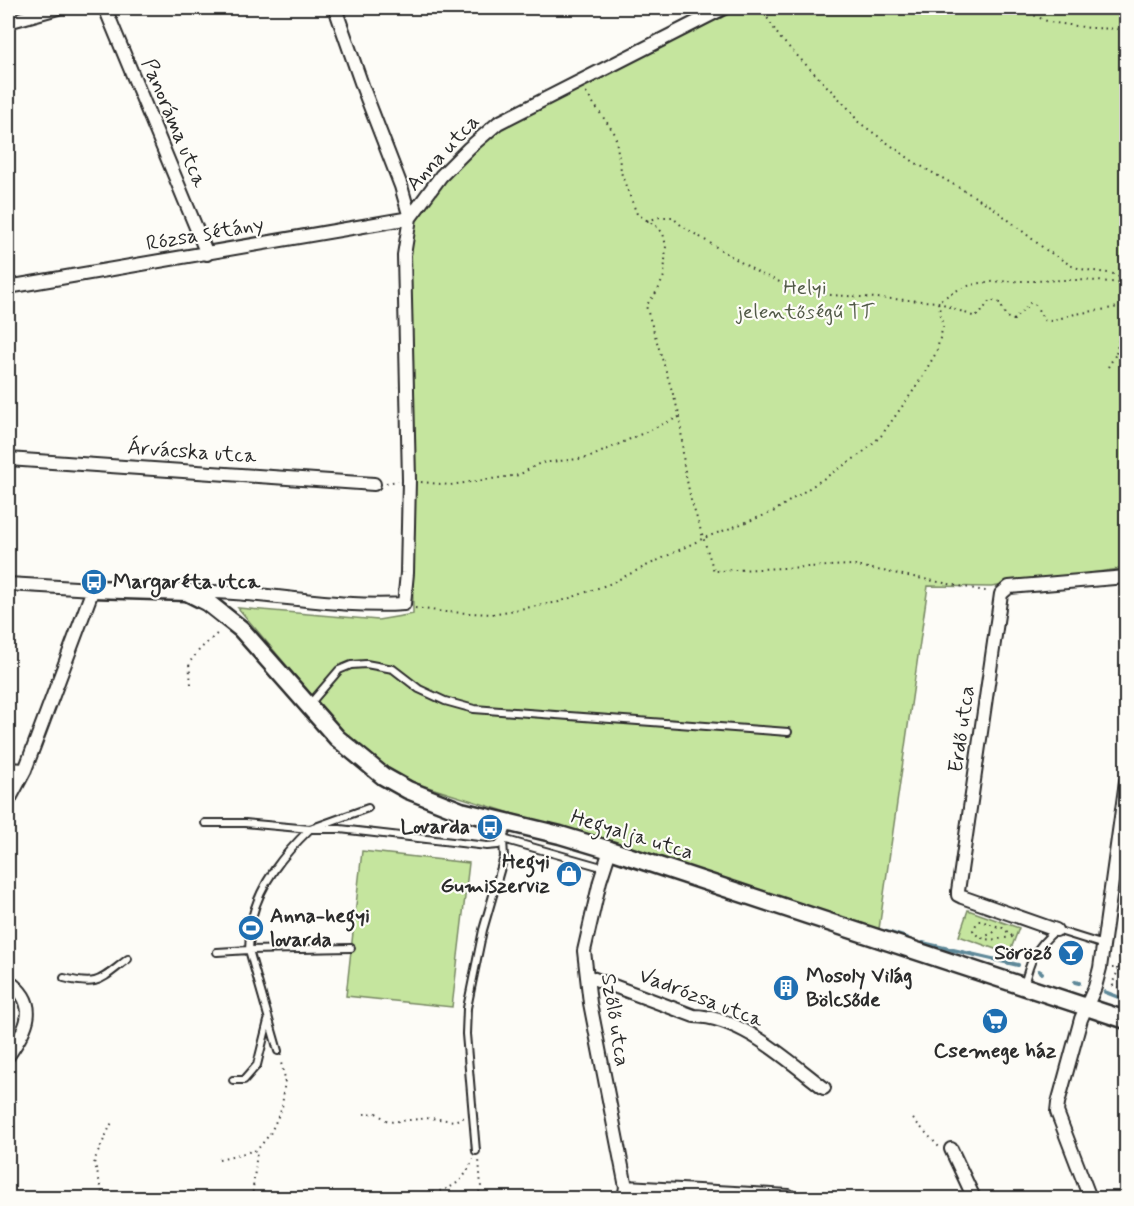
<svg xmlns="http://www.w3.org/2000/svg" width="1134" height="1206" font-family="Mynerve,sans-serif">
<rect width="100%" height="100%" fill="#fdfcf7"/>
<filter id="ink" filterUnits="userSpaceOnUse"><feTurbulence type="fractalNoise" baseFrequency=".0167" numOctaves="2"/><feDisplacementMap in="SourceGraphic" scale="12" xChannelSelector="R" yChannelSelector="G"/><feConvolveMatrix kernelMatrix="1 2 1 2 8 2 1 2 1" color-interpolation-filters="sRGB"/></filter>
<g filter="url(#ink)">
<path fill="#c5e59e" stroke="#788864" stroke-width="1.5" d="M724,8H1126V568L991,587L928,586L879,929L393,776L346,736L238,608L378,620L413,614L410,218L498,123Z
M362,851L469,863L452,1007L346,996Z
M968,910L1019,928L1009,954L959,936Z"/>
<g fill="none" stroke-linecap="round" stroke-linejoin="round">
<path stroke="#5f8999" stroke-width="4" d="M883,931L907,938
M923,943L1018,965
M1039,971L1042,973
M1075,982L1079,983
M1105,992L1126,1000"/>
<g stroke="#2b2b2b" stroke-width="10">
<path id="lane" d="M309,705L339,670L351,665L366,664L393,669L419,689L445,701L474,709L788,732
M205,823H245L310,829L368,808
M351,948L249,950C250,940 249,928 252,918C261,882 284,854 310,829H340L487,846L498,845L503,839L598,866L605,865
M217,952L249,950L278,1051
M64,978C99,987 100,980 128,959
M1024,986C1030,960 1035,948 1056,930L1104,945
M233,1080H244L257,1065L268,1021
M476,1151L466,1034L467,1008L483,930L504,857L503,839L509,825"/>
</g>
<g stroke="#2b2b2b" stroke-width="16">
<path id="street" d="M105,8L207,254
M8,22L58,8
M8,287L410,218L401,186L363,88L335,8
M8,459L374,484
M8,584L93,589L25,770L8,802
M191,592C262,590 333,609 404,604L407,573L409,480L404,255L410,218L441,176L469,148L498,123L724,8
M8,769L25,770
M610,850L600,881L584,951L590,1003L626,1187L624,1198
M1056,930L962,897L958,895V891L1001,594L1009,587L1126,577
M587,976L694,1016C742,1017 787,1060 824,1088
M8,981C41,1004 27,1029 8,1056
M951,1149L974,1198
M626,1187L789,1196
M1090,1198L1057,1112L1058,1103L1081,1019L1095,987L1100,968L1126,781"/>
</g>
<g stroke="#2b2b2b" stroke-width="21">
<path id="secondary" d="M93,589L187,592L207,602L241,629L337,738L383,776L408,790L461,811L560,835L610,850L1126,1020"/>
</g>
<path stroke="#2b2b2b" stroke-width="2" stroke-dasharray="1.5 4.5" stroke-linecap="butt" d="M761,8L780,38L852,112L857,121L914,162L991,206L1046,250L1072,266L1081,269L1114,274L1126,281
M1018,8L1049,22L1090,28L1126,29
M586,93L615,134L622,176L637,214L656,226L663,233L666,246L664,276L658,290L646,306L680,417L684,466L691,500L714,571L852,565L990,592
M647,221L660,217H672L682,226L757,272L791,287L831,295L938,302L975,317L980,314L990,300L1000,303L1006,317L1014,320L1030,303L1035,304L1044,320L1051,321L1075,314L1126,306
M1126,305L1116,354L1121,357H1126
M1108,367L1116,354
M421,482L450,485L519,475L540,463L588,458L679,417
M386,483L398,481
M415,608L445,612L492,614L559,602L609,584L704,538L773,512L861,454L881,436L916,387L936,353L943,327L938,302C969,279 989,282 1025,281C1041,281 1056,280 1071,280C1090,280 1108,282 1126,283
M191,684L189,663L200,649L220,631
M1012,936L1003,928L981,921H978L973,930C982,946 1001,937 1015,937
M982,938L994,932L998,926
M1112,968H1121L1126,973
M1117,968V973L1112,984L1114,987L1120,988L1125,984L1126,976
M364,1114L376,1113L389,1122L430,1118L454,1121L465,1117
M913,1119L940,1148
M219,1159L257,1150L270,1134L282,1108L285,1078L280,1059
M104,1198L94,1161L113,1120
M252,1198L257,1151
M380,1198C419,1187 455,1206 473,1159
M477,1198L481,1187L479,1159"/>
<use href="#lane" stroke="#fdfcf7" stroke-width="6"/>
<use href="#street" stroke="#fdfcf7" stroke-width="12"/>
<use href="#secondary" stroke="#fdfcf7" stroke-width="16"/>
</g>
</g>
<defs>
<g id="bus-disc" transform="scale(1.35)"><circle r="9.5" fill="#1f6fb2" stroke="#fdfcf7"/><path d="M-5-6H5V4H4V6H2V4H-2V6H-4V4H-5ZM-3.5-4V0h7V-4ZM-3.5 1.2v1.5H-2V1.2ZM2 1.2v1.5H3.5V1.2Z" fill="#fff"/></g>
<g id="shop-disc" transform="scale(1.35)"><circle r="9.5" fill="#1f6fb2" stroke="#fdfcf7"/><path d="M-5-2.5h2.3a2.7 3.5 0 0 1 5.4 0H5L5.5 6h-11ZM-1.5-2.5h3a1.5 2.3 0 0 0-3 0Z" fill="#fff"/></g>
<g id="stadium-disc" transform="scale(1.35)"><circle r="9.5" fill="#1f6fb2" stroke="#fdfcf7"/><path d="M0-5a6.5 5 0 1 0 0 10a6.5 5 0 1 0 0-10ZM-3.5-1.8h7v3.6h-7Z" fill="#fff"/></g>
<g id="bar-disc" transform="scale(1.35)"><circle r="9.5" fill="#1f6fb2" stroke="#fdfcf7"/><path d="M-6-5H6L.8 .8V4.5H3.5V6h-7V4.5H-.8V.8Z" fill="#fff"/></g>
<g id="building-disc" transform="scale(1.35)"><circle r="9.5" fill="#1f6fb2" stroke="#fdfcf7"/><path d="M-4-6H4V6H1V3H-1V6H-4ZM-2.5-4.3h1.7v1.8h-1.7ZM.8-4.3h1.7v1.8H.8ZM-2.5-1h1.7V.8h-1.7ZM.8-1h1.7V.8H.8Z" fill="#fff"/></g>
<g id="supermarket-disc" transform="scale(1.35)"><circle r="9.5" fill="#1f6fb2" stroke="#fdfcf7"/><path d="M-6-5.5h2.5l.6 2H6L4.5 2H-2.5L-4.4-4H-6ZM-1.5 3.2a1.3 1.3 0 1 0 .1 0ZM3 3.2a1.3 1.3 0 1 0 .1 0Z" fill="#fff"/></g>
</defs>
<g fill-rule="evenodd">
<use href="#bus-disc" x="94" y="582"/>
<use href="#bus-disc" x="490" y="827"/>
<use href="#shop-disc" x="569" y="874"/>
<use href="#stadium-disc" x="251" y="928"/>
<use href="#bar-disc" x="1071" y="953"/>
<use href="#building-disc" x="786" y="988"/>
<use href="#supermarket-disc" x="995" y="1021"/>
</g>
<g text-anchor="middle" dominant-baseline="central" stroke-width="4.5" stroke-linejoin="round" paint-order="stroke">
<g font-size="21" fill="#2b2b2b" stroke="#fdfcf7">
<text transform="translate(174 123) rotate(67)">Panoráma utca</text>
<text transform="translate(443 153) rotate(-47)">Anna utca</text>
<text transform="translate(205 234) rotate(-10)">Rózsa sétány</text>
<text transform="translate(192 452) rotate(4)">Árvácska utca</text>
<text transform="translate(962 729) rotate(-82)">Erdő utca</text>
<text transform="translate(632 835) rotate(17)">Hegyalja utca</text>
<text transform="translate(701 998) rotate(21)">Vadrózsa utca</text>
<text transform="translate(615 1020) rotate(81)">Szőlő utca</text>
</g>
<g font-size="21" fill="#525a48" stroke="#fdfcf7">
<text x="805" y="288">Helyi<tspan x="805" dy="24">jelentőségű TT</tspan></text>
</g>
<g font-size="21" font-weight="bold" fill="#2b2b2b" stroke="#fdfcf7" text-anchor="start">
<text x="113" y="582">Margaréta utca</text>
<text x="470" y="827" text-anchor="end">Lovarda</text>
<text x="550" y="862" text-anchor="end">Hegyi<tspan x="550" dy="24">Gumiszerviz</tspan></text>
<text x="270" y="916">Anna-hegyi<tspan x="270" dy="24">lovarda</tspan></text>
<text x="1052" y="953" text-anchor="end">Söröző</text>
<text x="806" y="976">Mosoly Világ<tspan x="806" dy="24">Bölcsőde</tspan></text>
<text x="995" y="1051" text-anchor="middle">Csemege ház</text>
</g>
</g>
<rect width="1134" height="1206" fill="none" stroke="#fdfcf7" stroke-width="30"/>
<rect x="15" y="15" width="1104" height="1176" fill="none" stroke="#2b2b2b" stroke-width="2" filter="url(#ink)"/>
</svg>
